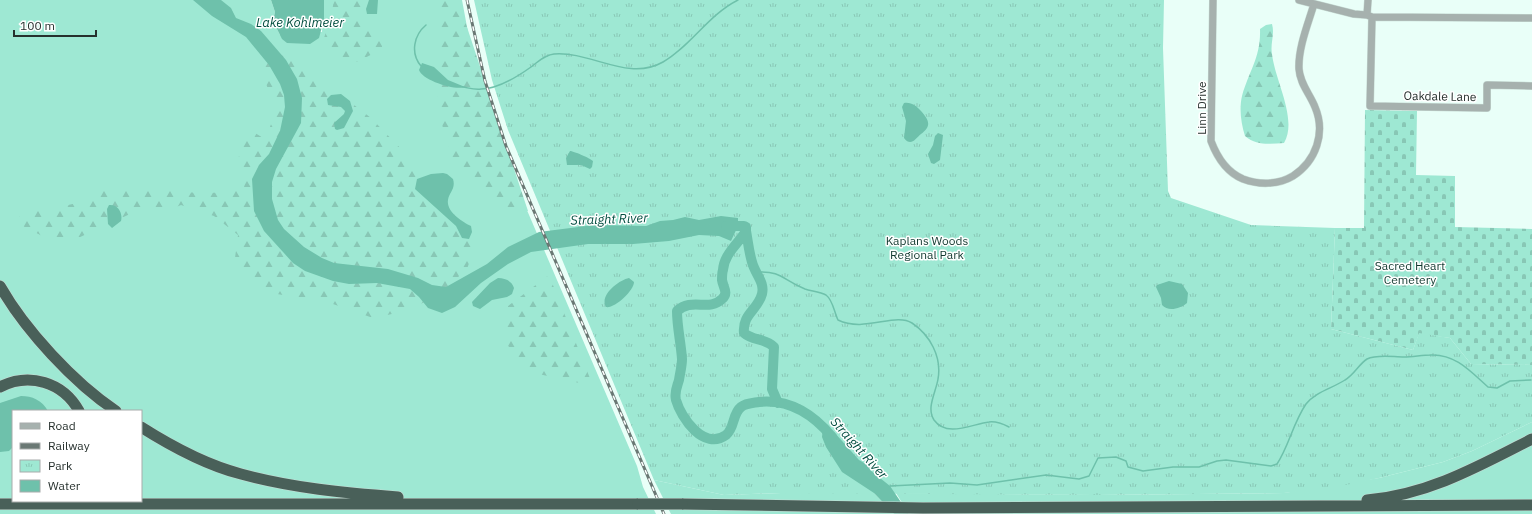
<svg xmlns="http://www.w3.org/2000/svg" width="1532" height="514" font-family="'IBM Plex Sans',sans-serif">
<defs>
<pattern id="forest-firs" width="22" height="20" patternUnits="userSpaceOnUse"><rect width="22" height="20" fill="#9ee8d3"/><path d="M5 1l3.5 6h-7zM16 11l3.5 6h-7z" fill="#88c7b5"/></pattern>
<pattern id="cemetery-stones" width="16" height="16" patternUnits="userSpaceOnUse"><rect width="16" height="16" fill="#9ee8d3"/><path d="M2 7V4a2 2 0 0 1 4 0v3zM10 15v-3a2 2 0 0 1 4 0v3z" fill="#88c7b5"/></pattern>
<pattern id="park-tufts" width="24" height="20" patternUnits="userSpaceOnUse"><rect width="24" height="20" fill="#9ee8d3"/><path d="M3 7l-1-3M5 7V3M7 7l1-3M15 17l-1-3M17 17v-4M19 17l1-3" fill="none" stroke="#88c7b5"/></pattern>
</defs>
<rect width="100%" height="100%" fill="#e9fff8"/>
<path fill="#9ee8d3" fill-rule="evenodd" d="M0,0H271L275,12L273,21L280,35L322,32L324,0H462L470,43L517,187L637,466L643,487L656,514H0ZM13,411H141V501H13Z
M1532,422V514H909L896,493L1095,495L1284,493L1379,478L1443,462L1472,451Z
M654,480L724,495L781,493H874L894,514H671Z"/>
<path fill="url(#forest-firs)" d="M334,0H364L358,13L368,27H374L382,33V49L357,62L340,57L321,47L331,17Z
M436,0H458L528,211H503L456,170L440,118L437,89L440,27Z
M1272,24C1275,34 1270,44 1272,54C1275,81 1298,119 1284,143C1269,144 1257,146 1245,136C1241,123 1239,109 1242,96C1249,71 1261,57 1260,29L1266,25Z
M289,55L371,118L406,154L413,167L448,205L475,246L467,269L437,296L406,311L373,318L333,304L255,290L235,258L238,235L214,216L181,205L160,214L143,208L78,238L50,240L17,223L21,212C33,209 69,207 78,202C86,199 93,188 101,188C149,184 197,201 244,188L245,178L238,163L242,133H255L265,139L276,112C271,93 262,76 256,58Z
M549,275L593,386L525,371L505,341L508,306Z"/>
<path fill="url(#cemetery-stones)" d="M1365,110L1417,111L1416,175L1455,176V227L1532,229V365L1471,364L1450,338L1419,334L1413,350L1331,329L1335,228H1364Z"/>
<path fill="url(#park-tufts)" d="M474,0H1164L1163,48L1168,191L1171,198L1251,225L1335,228L1331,329L1413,350L1419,333L1450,338L1471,364L1532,365V422L1472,451L1443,462L1379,478L1327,489L1284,493L1095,495L781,493L724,495L654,480L508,130L492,80Z"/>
<path fill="#6ec1ab" d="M193,0H221L231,8L236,18L251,24L261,31L286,60L297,79L302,98L301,123L276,169L272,182V199L278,220L284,229L304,247L322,258L334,263L388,269L418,278L432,285L446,287L487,264L508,247L539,232L594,225L646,226L660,221L673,220L685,217L699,220L721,216L738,218V226L731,241L719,236L699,235L669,241L633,244H588L531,252L508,264L481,283L455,307L442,313L428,308L419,297L410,289L377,283L349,284L333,281L305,271L293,263L264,231L254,211L252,179L259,165L269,154L280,131L285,107L284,95L280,84L269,65L246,37L212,16Z
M271,0H324V19L319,38L310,44L287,43L282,39L273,21L275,12Z
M369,0H378L377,14H367L366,9Z
M422,63L434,67L448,80L465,87C455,91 422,80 419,70Z
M341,94L350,101L353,111L344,128L337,130L335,129L334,123L344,114L345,111L341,107L328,105L327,99L331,95Z
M904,103C912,102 916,106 921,111C929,120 932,126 921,134C915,139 911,147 904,138L906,121L902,107Z
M938,133L943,135L940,160L934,164L931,163L928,154L933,145L935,136Z
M570,151C573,151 590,158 593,161L592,167L590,169L581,165H567L566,158Z
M443,173L447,174L453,179C456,189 449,192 448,200C446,212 463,222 471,226L472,232L469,239L462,238L456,226L415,189L417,179L431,174Z
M109,205C118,204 123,213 121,221L112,228L108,224L107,209Z
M498,278C505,278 512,281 514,288L512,294L507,297L492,300L480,309L473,306L472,302L490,283Z
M629,278L634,282C634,291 614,309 606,307C599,295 619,280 629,278Z
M1169,281L1182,284L1188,293L1187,303C1180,309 1168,312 1162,305L1161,298L1156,287L1157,285Z
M21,396C32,396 42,400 48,411H13V447L9,451L0,452V403Z
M823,427L834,432L859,460L864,463L871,461L870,470L890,486L909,514H894L874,493L842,472L826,447L822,437Z"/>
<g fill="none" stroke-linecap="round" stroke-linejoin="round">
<path stroke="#6ec1ab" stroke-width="1.5" d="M421,66C410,53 414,35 426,25
M463,87C469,88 475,90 481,89C498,89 517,77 531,67C538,62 544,55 554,54C591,51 628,82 663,62C691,46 708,15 738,0
M756,272C783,271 782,280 805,289C811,291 820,292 826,295C833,300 834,312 838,320C865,333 895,312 912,323C930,335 942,357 938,379C936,392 926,408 934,420C947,438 972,424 989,422C996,421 1003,424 1009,427
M890,486L950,483L977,485L1046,475L1079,479L1089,476L1098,458L1116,457L1126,461L1128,467L1143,471L1173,467H1199L1217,461L1226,460L1271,466L1277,464C1289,446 1293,423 1306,404C1315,392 1333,388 1345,380C1354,375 1359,364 1367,359C1377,354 1393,357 1404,357C1413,357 1422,355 1431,355C1456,354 1471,372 1488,387L1497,388L1510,381L1531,380"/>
<path stroke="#6ec1ab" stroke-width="10" d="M726,226H744L746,227V231C738,244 724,254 723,270C722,273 722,277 722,280C723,287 729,293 722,299C709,312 692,297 677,311C677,327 681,343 682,359C682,366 680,373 679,380C677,387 674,392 676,400C681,418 704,451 726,435C735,428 732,414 741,407C746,403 753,403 759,402C789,399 813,414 832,437
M746,231C748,242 749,252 752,262C755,274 765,282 762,294C758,310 742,314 744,333C753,341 765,338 774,347L772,389L778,403"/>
<g stroke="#c6dad3" stroke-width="8">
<path id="minor" d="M1213,0L1211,141C1217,157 1226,172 1243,179C1259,185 1278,185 1293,176C1316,161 1326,133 1315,107C1310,94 1300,84 1299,69C1298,48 1308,24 1314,4
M1299,0L1354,14L1367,15L1372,17L1532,18
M1367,15L1368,0
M1372,17L1370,106L1487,108V85L1532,86"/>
</g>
<g stroke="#c6dad3" stroke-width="12">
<path id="highway" d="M0,286C25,330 74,383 116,411
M0,387C29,372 63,382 79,411
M141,427C171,446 206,465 241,474C292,488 345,493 398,497
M1367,500C1428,495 1479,466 1532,439
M0,504H638
M682,504L923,508L1532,505"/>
</g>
<use href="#minor" stroke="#a6b1ae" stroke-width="7"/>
<use href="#highway" stroke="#496059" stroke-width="11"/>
<g stroke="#6a7874" stroke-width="3">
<path id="rail" d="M467,0L485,81L506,146L664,514"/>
</g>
<use href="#rail" stroke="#fff" stroke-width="1.5" stroke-dasharray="4.5" stroke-linecap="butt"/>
<g stroke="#c6dad3" stroke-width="12" stroke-linecap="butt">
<path id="highway-bridge" d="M638,504H682"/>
</g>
<use href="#highway-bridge" stroke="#496059" stroke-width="11"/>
</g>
<g text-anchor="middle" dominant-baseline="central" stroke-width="3" stroke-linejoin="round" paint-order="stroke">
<g font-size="12" fill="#26302d" stroke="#fff">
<text transform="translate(1440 96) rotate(1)">Oakdale Lane</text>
<text transform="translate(1201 108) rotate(-90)">Linn Drive</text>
</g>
<g font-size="12" fill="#10382e" stroke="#fff">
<text x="927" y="240">Kaplans Woods<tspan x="927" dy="14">Regional Park</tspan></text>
<text x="1410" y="265">Sacred Heart<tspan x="1410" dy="14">Cemetery</tspan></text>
</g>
<g font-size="13" font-style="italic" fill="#044f41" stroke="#fff">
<text x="300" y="22">Lake Kohlmeier</text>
<text transform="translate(609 219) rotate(-2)">Straight River</text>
<text transform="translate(859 448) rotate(48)">Straight River</text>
</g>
</g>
<rect x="12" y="410" width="130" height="92" fill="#ffffff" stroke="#a8acab"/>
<rect x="20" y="423" width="20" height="6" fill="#a6b1ae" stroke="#a8acab"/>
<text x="48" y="430" font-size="12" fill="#26302d">Road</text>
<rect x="20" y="443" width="20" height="6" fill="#6a7874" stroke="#a8acab"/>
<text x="48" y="450" font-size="12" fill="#26302d">Railway</text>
<rect x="20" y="460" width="20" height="12" fill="url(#park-tufts)" stroke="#a8acab"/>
<text x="48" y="470" font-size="12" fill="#26302d">Park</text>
<rect x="20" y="480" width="20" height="12" fill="#6ec1ab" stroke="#a8acab"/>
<text x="48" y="490" font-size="12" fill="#26302d">Water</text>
<path d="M14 30v6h82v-6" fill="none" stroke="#26302d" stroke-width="2"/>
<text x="20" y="30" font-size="12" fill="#26302d" stroke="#ffffff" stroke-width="3" paint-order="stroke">100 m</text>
</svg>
